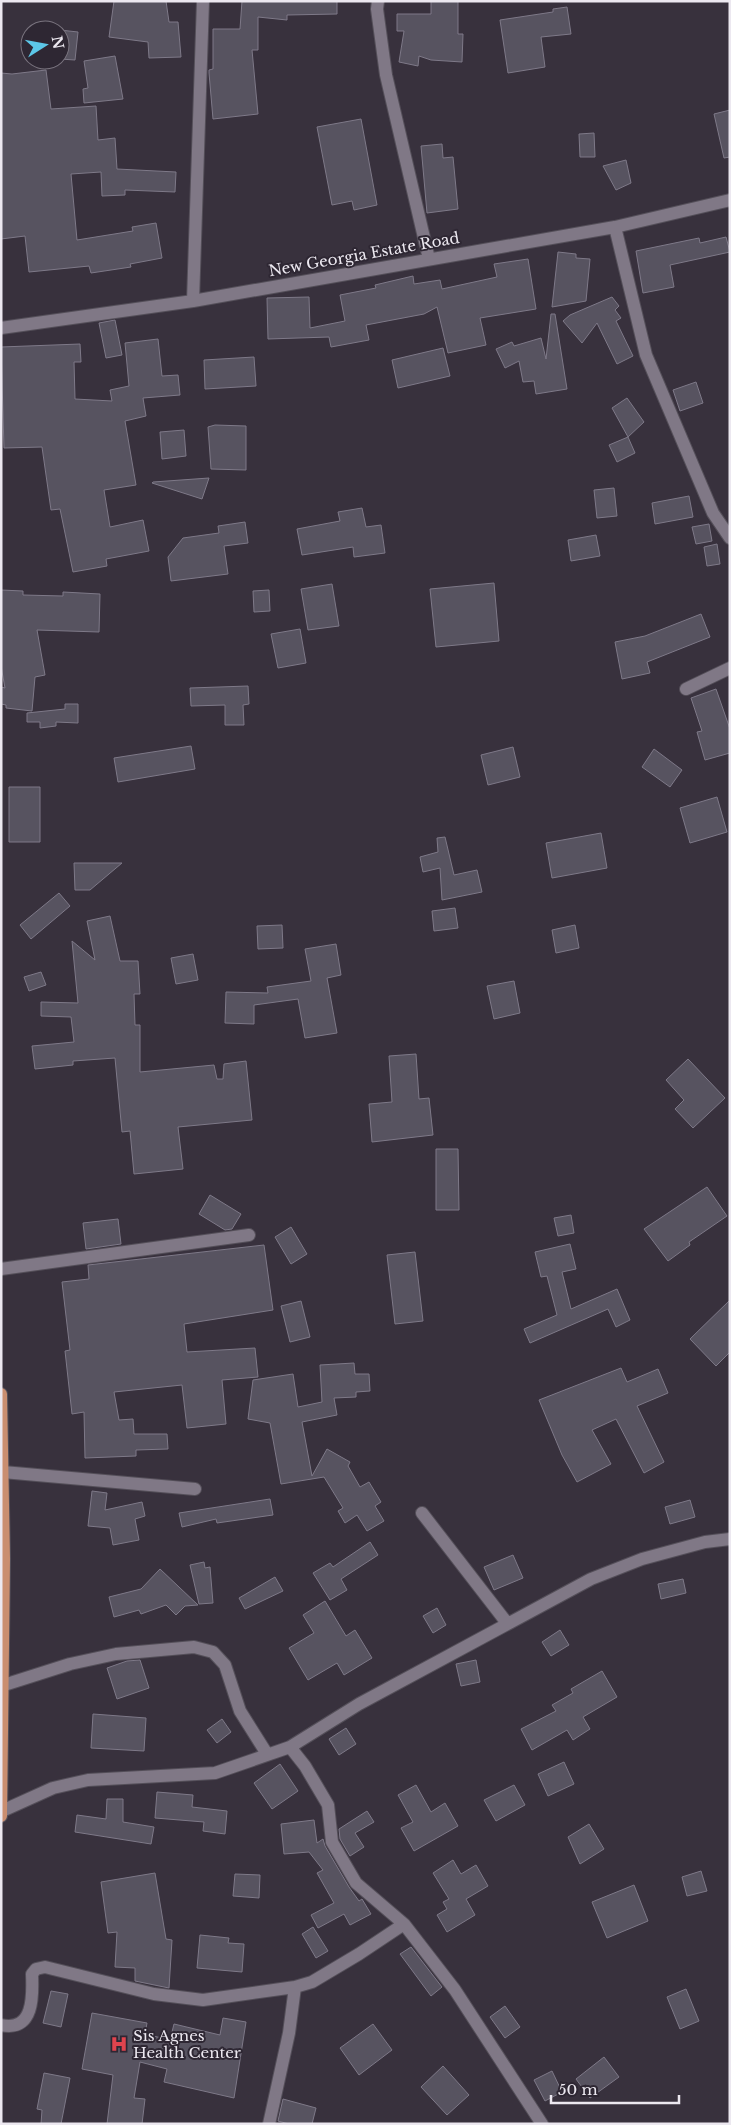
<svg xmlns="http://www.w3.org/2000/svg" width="731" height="2125" font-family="'Libre Baskerville',serif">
<rect width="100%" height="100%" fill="#38313d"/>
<path fill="#575360" stroke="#7e7988" d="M114,1H166L169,22H178L181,57L149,58L148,42L109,37Z
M242,1H337V14L287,15V20L258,17V50H252L258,114L213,119L209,73V70L213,69V29H240Z
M431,1H458V34H463L462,62L431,60L419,56L418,66L399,62L404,31H397V14H431Z
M567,7L571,34L541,37L545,67L508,73L500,20L553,12V9Z
M60,30L78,32L75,60L60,59Z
M115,56L123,99L84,103L83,89L88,88L84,61Z
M46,70L51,109L96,106L98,140L115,138L117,169L176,172L175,192L125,190V195L102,196L101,172L71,174L77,240L133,231L132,227L156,223L162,258L130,264L131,267L91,273L89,266L29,272L25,236L1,239V73L12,74Z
M730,110V157L724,158L714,114Z
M361,119L377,205L354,210L352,201L332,205L317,127Z
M594,133L595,157H580L579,134Z
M442,144L443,158L453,157L458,209L427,213L421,146Z
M626,160L631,183L616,190L603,166Z
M726,237L730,252L670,265L674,287L643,293L636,251L699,238L700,243Z
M558,252L576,254V258L590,259L586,301L552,307Z
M528,259L536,309L480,318L486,345L448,353L437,307L424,314L366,325L369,340L331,347L329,337L268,339L267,298L309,297L310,328L345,321L340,295L376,288L375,285L413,276L414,284L440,280L442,289L497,277L494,264Z
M612,297L619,306L615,310L621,318L616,321L633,356L617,364L597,323L582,343L563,321L570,315Z
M551,314H555L567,389L536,394L534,381L523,382L519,361L505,368L496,349L512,342L514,346L541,338L546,359Z
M115,320L122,355L106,358L99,323Z
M158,339L162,376L178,375L180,395L143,398L146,416L125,421L136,485L104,490L110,527L143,520L149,551L106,559L107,566L73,572L60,509L51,510L42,447L4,448L1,347L80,344L81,362H74L75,399L112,401L110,390L129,386L125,343Z
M443,348L450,376L398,388L392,360Z
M254,357L256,386L205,389L204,360Z
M696,382L703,403L680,411L673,390Z
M627,398L644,422L628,437L612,408Z
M215,425L246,426V470L211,469L208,427Z
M184,430L186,456L162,459L160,432Z
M628,437L635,453L617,462L609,445Z
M209,478L202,499L152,483L153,482Z
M614,488L617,516L597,518L594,490Z
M689,496L693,517L655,524L652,503Z
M362,508L366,527L381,525L385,553L354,557L353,547L302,555L297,529L340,521L338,512Z
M245,522L248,543L224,546L228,574L171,581L168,557L183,538L219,533L218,526Z
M709,524L712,541L696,544L692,527Z
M596,535L600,556L571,561L568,540Z
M717,544L720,564L707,566L704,547Z
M494,583L499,641L436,647L430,589Z
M332,584L339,626L308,630L301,589Z
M1,590L23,591V595L63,596V592L100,594L99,632L37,630L45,675L35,677L32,711L6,708V705L1,704V687L5,688L1,666Z
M269,590L270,611L254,612L253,591Z
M701,614L710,637L647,662L650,673L622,679L615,642L645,636Z
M300,629L306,663L278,668L271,634Z
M248,686L249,704L243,705L244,725H225V705L191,706L190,688Z
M716,689L730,729V753L705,760L697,732L702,731L691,698Z
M65,704H78V723L56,722V726L40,728V722H27V713L65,709Z
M191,746L195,769L118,782L114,758Z
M513,747L520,777L488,785L481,755Z
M654,749L682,770L670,787L642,767Z
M9,787H40V842H9Z
M717,797L727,832L690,843L680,808Z
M601,833L607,868L552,878L546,843Z
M445,837L454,875L477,870L482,892L442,900L440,868L423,872L420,857L438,852L437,838Z
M74,863H122L90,890H75Z
M59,893L70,906L31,939L20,925Z
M455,908L458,928L434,931L432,911Z
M110,916L120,961H138L140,994H134L135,1025H140V1072L214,1065L217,1079H223L224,1064L246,1061L252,1120L178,1127L183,1169L134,1174L130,1131L122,1132L115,1058L73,1061V1065L35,1069L32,1046L74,1042L71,1017L41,1016V1002L78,1003L72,941L95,960L87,921Z
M282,925L283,948L258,949L257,926Z
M575,925L579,948L556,953L552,930Z
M336,944L341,975L327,978L337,1033L305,1038L298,999L254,1005V1024L225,1023L226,992L268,993L267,987L311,981L305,949Z
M193,954L198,980L176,984L171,958Z
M41,972L46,985L29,991L24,977Z
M514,981L520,1013L494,1019L487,986Z
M416,1054L419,1099L429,1098L433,1135L372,1142L369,1104L392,1102L389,1056Z
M688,1059L725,1098L693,1128L675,1109L684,1100L666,1080Z
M436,1149H458L459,1210H436Z
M707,1187L727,1216L689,1242L690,1245L668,1261L644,1229Z
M210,1195L241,1214L232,1229L225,1230L199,1214Z
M571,1215L574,1233L558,1236L554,1218Z
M118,1219L121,1244L86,1249L83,1223Z
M291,1227L307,1254L291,1264L275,1237Z
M570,1244L576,1269L562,1272L571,1309L617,1289L630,1320L616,1327L608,1309L530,1343L524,1329L557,1315L547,1276L541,1277L535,1252Z
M264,1245L273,1310L184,1324L187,1352L255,1348L258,1377L222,1380L226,1424L187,1428L182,1385L114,1392L119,1420L133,1419L134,1434H167L168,1449L136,1450V1456L85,1458L84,1412L72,1414L65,1351L70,1350L62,1282L89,1279L88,1265Z
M415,1252L423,1321L395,1324L387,1255Z
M730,1300V1352L716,1366L690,1339Z
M301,1301L310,1337L290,1342L281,1306Z
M354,1363L355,1374H369L370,1391L356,1392V1397L334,1398L337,1415L302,1422L312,1476L327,1449L350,1462L348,1466L360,1487L369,1482L381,1502L375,1506L384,1521L367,1531L357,1515L345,1523L338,1511L343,1508L324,1477L281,1484L270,1423L248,1419L253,1380L293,1374L298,1407L322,1402L320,1365Z
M621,1368L627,1382L658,1369L668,1393L637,1406L664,1462L644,1473L616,1419L592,1430L611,1464L577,1482L562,1455L539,1400Z
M92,1491L107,1493L105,1510L142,1502L145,1516L135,1519L139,1540L113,1545L110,1528L88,1526Z
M270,1499L273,1515L217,1523L216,1519L182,1527L179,1513Z
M690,1500L695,1517L670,1524L665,1507Z
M370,1542L378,1555L341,1579L347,1590L330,1600L313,1573L330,1563L333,1567Z
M513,1555L523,1578L494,1590L484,1567Z
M204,1562L205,1568L210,1567L213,1603L199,1604L190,1565Z
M160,1569L198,1605L185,1606L176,1615L166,1605L141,1614L139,1610L114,1617L109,1597L141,1589Z
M275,1577L283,1591L245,1609L239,1598Z
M683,1579L686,1593L661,1599L658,1584Z
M325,1601L346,1636L355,1630L372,1658L344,1675L337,1663L308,1680L289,1648L314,1633L303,1615Z
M437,1608L446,1625L433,1633L423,1616Z
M560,1630L569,1645L551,1656L542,1642Z
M140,1660L149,1688L117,1699L107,1668L127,1661Z
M476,1660L480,1682L461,1686L456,1664Z
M602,1671L617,1697L583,1717L590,1729L573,1740L567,1730L532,1750L521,1729L556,1711L552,1705L573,1693L571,1689Z
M93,1714L146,1718L144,1751L91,1748Z
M222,1719L231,1732L217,1743L207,1730Z
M346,1728L356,1744L339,1755L329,1739Z
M564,1762L574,1784L548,1796L538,1774Z
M280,1764L298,1791L272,1809L254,1783Z
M416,1785L431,1812L445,1803L458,1826L414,1851L401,1828L413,1822L398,1795Z
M514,1785L525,1805L496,1821L484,1800Z
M157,1792L193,1795L192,1807L227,1811L225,1834L203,1831L204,1822L155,1818Z
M107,1799H123V1822L154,1827L151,1844L75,1832L77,1815L106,1819Z
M367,1811L374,1822L355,1833L364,1847L350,1856L340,1839L339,1829Z
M314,1820L317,1843L323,1839L325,1846L349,1887L359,1901L362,1899L371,1914L350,1925L344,1914L318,1928L311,1915L334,1903L317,1873L323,1870L309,1852L284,1854L281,1824Z
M589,1824L604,1849L580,1864L568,1837Z
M453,1860L461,1874L476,1865L488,1886L466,1899L475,1915L447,1932L437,1915L447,1909L443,1902L449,1899L433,1873Z
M701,1871L707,1891L687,1896L682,1877Z
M155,1873L166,1939L172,1940L169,1988L135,1981V1968L115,1967L117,1932L108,1933L101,1882Z
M235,1874L260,1875L259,1898L233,1896Z
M634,1885L648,1921L607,1938L592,1902Z
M313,1927L328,1951L316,1958L302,1934Z
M200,1935L229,1938L228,1943L244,1944L242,1972L197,1968Z
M411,1947L442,1987L431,1996L400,1954Z
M686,1989L699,2021L680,2029L667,1997Z
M51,1991L68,1994L61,2027L43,2023Z
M505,2006L520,2027L505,2038L490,2017Z
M92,2013L147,2023L145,2034L170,2040L174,2024L220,2035L223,2018L246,2022L234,2098L164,2082L167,2069L140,2062L134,2098L145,2099L142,2124H107L113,2075L82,2069Z
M373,2024L392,2050L359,2075L340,2048Z
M604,2057L619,2077L590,2098L576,2079Z
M443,2066L469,2095L447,2115L421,2087Z
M552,2071L562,2092L545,2101L534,2080Z
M44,2073L70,2078L61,2124H41L42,2110L37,2109Z
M283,2099L316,2108L312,2124H289L278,2121Z"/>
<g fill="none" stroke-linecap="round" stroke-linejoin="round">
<g stroke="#544f59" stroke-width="14">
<path id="minor" d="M378,1L377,9L386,75L429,259
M615,227L646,355L713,513L730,538
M193,301L203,1
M1,328L193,301L615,227L730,200
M686,689L730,668
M1,1269L249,1235
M3,1472L195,1489
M422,1513L507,1623
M4,1685L70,1664L116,1654L194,1647L213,1652L225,1665L240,1711L267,1754
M290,1747L305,1766L328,1805L332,1842L356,1883L404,1924L455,1990L542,2124
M2,1811L53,1788L88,1780L215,1773L290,1747L359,1704L591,1579L642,1559L705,1542L730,1539
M1,2025C34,2032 33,1996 32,1974L36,1969L45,1967L154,1994L203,2000L295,1987L312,1982L359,1954L404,1924
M269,2124L289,2033L295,1987"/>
</g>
<g stroke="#544f59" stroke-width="14">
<path id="primary" d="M1,1394L4,1559L1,1816"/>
</g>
<use href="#minor" stroke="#807886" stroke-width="12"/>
<use href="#primary" stroke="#ca8e70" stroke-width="12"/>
</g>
<defs>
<g id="hospital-bare" transform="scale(1.35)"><path d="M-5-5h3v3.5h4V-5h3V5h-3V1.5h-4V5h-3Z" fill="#e0444e" stroke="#2e2733" stroke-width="2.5" paint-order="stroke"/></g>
</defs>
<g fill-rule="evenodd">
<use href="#hospital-bare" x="119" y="2044"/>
</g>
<g text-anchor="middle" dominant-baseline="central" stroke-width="4" stroke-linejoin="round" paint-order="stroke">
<g font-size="15" fill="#ece8f0" stroke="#2e2733">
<text transform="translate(364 254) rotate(-10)">New Georgia Estate Road</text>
</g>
<g font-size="15" fill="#ece8f0" stroke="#2e2733" text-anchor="start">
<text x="133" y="2035">Sis Agnes<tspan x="133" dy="17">Health Center</tspan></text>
</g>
</g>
<rect width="731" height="2125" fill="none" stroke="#ece8f0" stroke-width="5"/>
<g transform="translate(45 45) rotate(79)"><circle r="24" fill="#2e2733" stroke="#7a747f"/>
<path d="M0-4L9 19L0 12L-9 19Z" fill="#5cc7e8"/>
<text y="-8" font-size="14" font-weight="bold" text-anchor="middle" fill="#ece8f0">N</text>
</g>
<path d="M551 2095v8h128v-8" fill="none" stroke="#ece8f0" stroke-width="2.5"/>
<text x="558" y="2095" font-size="15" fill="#ece8f0" stroke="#2e2733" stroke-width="4" paint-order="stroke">50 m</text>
</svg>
